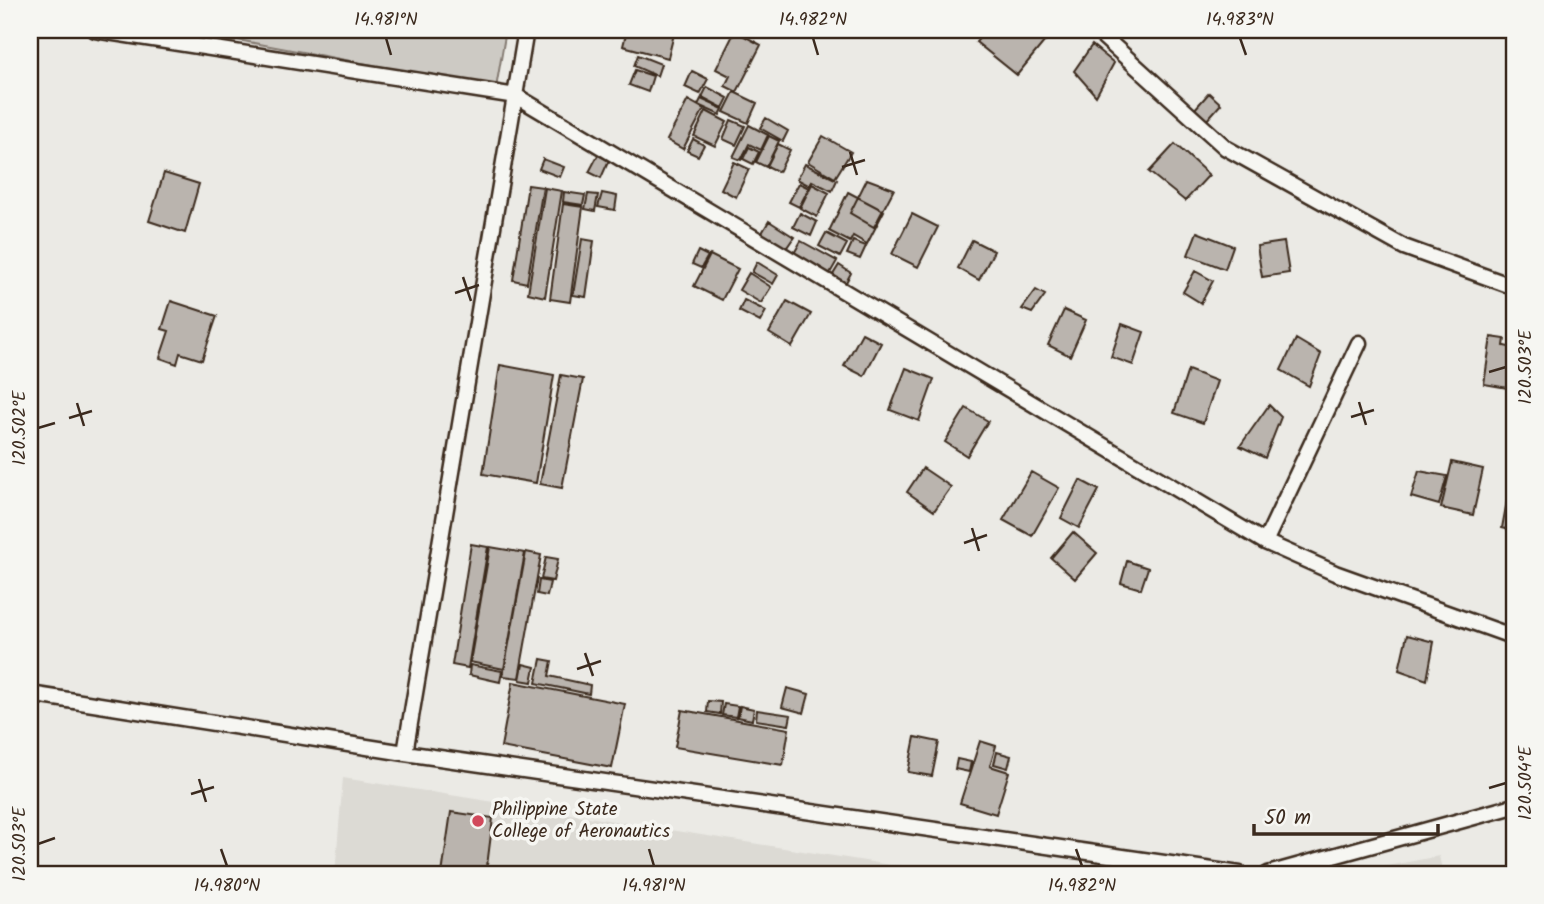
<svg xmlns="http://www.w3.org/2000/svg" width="1544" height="904" font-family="Kalam,sans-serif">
<rect width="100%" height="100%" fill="#ebeae5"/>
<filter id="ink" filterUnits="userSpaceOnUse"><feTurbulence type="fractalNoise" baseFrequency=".0143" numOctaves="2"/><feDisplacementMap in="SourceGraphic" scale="14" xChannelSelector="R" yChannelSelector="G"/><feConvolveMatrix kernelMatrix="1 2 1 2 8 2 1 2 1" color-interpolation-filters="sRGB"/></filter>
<g filter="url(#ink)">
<path fill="#dcdad4" d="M343,778L890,865L1004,874H335Z
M1439,856L1443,874H1347Z"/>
<path fill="#cdcac4" stroke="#847a71" stroke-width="2" d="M184,30H506L496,88Z"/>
<path fill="#bab4ae" stroke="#3b2a1e" stroke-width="2" d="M627,30H675L668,58L623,46Z
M986,30H1003L1009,34L1012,30H1054L1017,75L976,42Z
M735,31L761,45L737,92L725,86L730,76L716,69Z
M1092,45L1114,63L1096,96L1074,71Z
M638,55L661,64L657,76L634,66Z
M635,70L653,76L648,92L629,85Z
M692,71L708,79L700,94L685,87Z
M707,87L728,98L723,108L702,97Z
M734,92L757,103L748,123L724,112Z
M1209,93L1221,104L1206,121L1194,110Z
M701,99L723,109L720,115L698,105Z
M688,100L704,109L683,149L667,140Z
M706,111L727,122L715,146L694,136Z
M766,118L788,131L783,141L760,128Z
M731,120L745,126L736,145L723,139Z
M749,125L768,135L761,150L749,144L741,160L733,157Z
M769,136L779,141L766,167L756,162Z
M823,136L851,152L835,178L808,162Z
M693,139L704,145L698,156L687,151Z
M778,144L790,150L779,172L767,166Z
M1175,144L1209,175L1185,201L1149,172Z
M749,147L759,152L753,164L743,159Z
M598,155L609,160L601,178L589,172Z
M543,159L564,167L560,177L539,169Z
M734,162L749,169L736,197L721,189Z
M805,164L837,180L832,191L812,181L810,186L797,179Z
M164,173L199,184L185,233L149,221Z
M867,179L894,189L874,227L850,213Z
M799,183L809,188L799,207L789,202Z
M812,184L829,193L817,217L800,208Z
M528,185L543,187L527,283L513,280Z
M545,188L562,191L545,297L528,293Z
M564,192L585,195L583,205L563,202Z
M848,192L884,211L867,244L853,236L850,242L829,231Z
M602,193L617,196L615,210L598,207Z
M588,194L598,195L595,211L585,209Z
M563,204L583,207L570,302L550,299Z
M800,213L817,222L811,236L793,227Z
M912,214L938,227L918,267L892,254Z
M769,221L794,237L783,253L759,238Z
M1197,232L1233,246L1225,269L1188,255Z
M826,233L847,244L840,257L819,246Z
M582,239L594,241L586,297L573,295Z
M972,240L994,251L979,280L958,268Z
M801,241L837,261L829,275L793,255Z
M853,241L866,246L860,259L847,254Z
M1284,242L1289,273L1262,277L1257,246Z
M698,251L708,256L701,268L692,264Z
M710,255L738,269L722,300L694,286Z
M757,262L778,275L773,284L752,272Z
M839,265L851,273L844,286L831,278Z
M1195,271L1213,281L1201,303L1183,292Z
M749,273L771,287L761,303L739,290Z
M1036,290L1045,295L1032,313L1022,309Z
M744,300L766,311L760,322L739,311Z
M171,301L217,316L202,360L180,353L177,364L160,358L169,331L162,329Z
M787,301L811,314L792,347L769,333Z
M1064,310L1086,320L1070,356L1048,345Z
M1122,324L1144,332L1133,365L1111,357Z
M862,333L881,343L864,376L844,366Z
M1491,337L1505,339L1504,346L1514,348L1508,388L1484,384Z
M1296,339L1321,354L1309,386L1281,370Z
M500,365L554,375L536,483L483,474Z
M906,368L934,379L919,421L890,410Z
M1188,370L1217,381L1203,423L1174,413Z
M561,375L583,379L562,488L540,484Z
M1269,405L1281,417L1265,458L1240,446Z
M966,408L988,421L967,456L945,442Z
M1452,462L1483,469L1473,515L1441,508Z
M923,468L951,487L934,511L907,492Z
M1419,471L1447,476L1439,505L1411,497Z
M1031,472L1059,488L1032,536L1003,520Z
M1080,480L1099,490L1079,528L1061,518Z
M1509,490L1514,491V531L1502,528Z
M1073,532L1097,553L1075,579L1051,558Z
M471,544L488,547L468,668L452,665Z
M490,547L525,553L504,669L470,662Z
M526,552L541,555L519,678L503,676Z
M546,557L558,559L553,581L541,579Z
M1127,561L1148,568L1141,589L1121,583Z
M539,580L550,582L547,596L537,594Z
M1407,635L1434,642L1427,680L1399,670Z
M541,659L552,661L549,676L590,685L589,694L536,683Z
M523,664L535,667L532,682L520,680Z
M470,665L502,671L500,682L469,675Z
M513,682L625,704L612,768L501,747Z
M787,688L809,694L804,713L782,707Z
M708,701L721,702L720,714L707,712Z
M724,704L738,706L736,717L722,715Z
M740,706L754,709L752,720L738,717Z
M682,710L789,729L783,765L675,747Z
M757,710L791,715L789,725L756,720Z
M915,737L939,742L932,776L908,772Z
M980,741L996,746L990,766L1009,772L996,814L960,803Z
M997,752L1011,756L1008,768L994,764Z
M957,759L971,762L969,772L955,769Z
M451,812L493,818L486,874H442Z"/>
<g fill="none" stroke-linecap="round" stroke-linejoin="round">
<g stroke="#3b2a1e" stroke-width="19">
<path id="service" d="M95,30L516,96L1265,542L1335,573L1514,637
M1096,30L1226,148L1404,247L1514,287
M1265,542L1359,343
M30,694L405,753L1240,874
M405,753L526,30
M1268,874L1514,806"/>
</g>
<use href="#service" stroke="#f6f6f2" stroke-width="14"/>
</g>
</g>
<path fill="none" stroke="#3b2a1e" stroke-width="2.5" d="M386,38L391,55M813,38L818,55M1240,38L1246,55M850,152L857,175M842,167L865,160M463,277L471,301M455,293L479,285M1489,372L1506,367M1359,402L1366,425M77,403L84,426M1351,417L1374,410M69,418L92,411M38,428L55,423M972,528L979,551M964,543L987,535M585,653L593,676M577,669L601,661M199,779L206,802M1489,788L1506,783M191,794L214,787M38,844L55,838M221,849L227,866M649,849L654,866M1076,849L1082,866"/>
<circle fill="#d1495b" stroke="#f6f6f2" stroke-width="2.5" cx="478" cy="821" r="7"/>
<g text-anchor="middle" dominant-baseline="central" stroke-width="7" stroke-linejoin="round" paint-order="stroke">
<g font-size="19" fill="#3b2a1e" stroke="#f6f6f2" text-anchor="start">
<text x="492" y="810">Philippine State<tspan x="492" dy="22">College of Aeronautics</tspan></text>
</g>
</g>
<rect width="1544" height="904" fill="none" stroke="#f6f6f2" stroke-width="77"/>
<path d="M1254 824v10h184v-10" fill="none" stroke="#3b2a1e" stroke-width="3.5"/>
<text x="1264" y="824" font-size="21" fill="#3b2a1e" stroke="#f6f6f2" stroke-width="5" paint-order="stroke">50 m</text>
<rect x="38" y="38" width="1468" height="828" fill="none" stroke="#3b2a1e" stroke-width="2.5"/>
<g font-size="18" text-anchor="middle" fill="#3b2a1e">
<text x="386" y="25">14.981°N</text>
<text x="813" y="25">14.982°N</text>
<text x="1240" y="25">14.983°N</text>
<text transform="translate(1525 367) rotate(-90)" y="6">120.503°E</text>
<text transform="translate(19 428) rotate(-90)" y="6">120.502°E</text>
<text transform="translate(1525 783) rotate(-90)" y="6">120.504°E</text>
<text transform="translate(19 844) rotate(-90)" y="6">120.503°E</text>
<text x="227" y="891">14.980°N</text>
<text x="654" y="891">14.981°N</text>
<text x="1082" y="891">14.982°N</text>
</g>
</svg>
